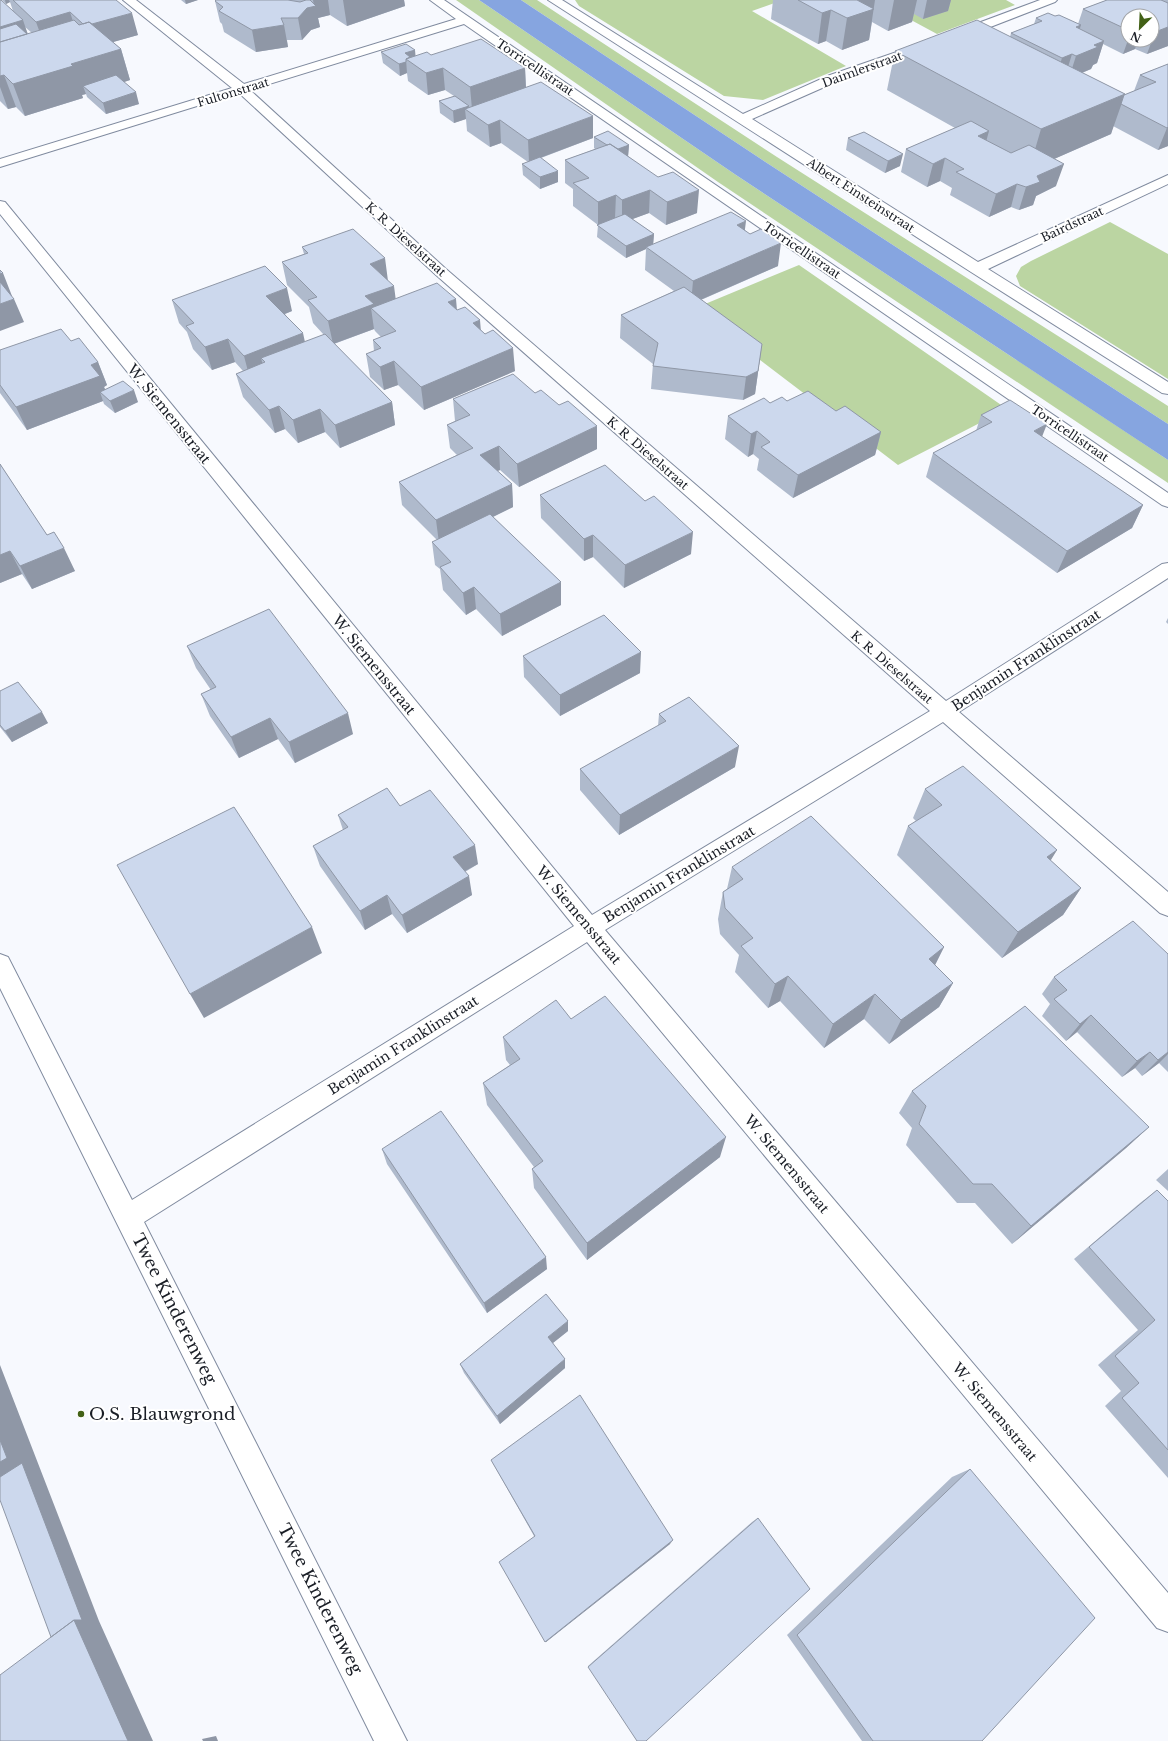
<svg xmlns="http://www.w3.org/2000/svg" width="1168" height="1741" font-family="'Libre Baskerville',serif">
<rect width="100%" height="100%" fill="#f7f9fe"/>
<path fill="#bbd5a2" d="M456,0H479L736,175L1141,442L1168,460V483L718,182Z
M521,0H537L777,157L1168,406V424L767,163Z
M575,0H783L752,11L846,66L763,100L724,96L579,6Z
M874,0H1006L1015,5L937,34Z
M1110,222L1168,254V379L1020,286L1016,276L1021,267L1031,261Z
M799,265L1007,409L898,465L693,309Z"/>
<path fill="#86a5e0" d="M479,0H521L767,163L1168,424V460L736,175Z"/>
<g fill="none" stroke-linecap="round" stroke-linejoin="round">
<g stroke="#808b9f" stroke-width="2">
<path id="minor" d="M123,0H136L244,84L456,19L430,0H444L1168,493V507L1162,505L464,24L250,90L446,269L946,701L1162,564L1168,563V578L959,712L1168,892V916L1160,913L943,722L605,930L1168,1593V1632L1157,1628L587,942L144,1222L407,1741H374L0,988V954L8,957L132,1200L574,926L0,214V201L5,202L592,915L930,711L436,275L239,93L0,167V159L232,88Z
M548,0H562L743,114L830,75L917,45H925L927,48L925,51L838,81L752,119L978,262L1168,175V184L988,269L1168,382V394L1162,393L971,272Z
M1040,0H1057L1055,2L962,38L958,39L952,35L954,32Z"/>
</g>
<use href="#minor" fill="#fff" fill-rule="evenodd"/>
</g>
<path fill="#afbacc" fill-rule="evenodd" d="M0,0L13,11L10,2L6,4L2,0H116L138,35L113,42L121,49L130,80L124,82L139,104L106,114L87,97L86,94L82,95L83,98L25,116L16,107L8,109L0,101ZM25,27L32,33L28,34Z
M181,0H198L186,4Z
M216,0H404L405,6L347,26L330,15L318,18L320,27L311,30L302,40H287L288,47L256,52L224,32L222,24L220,22L215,1Z
M773,0H951L948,11L923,19L914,14L912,22L888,31L872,22L869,40L842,50L826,41L818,44L771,19Z
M1107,0H1168V46L1147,54L1135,49L1123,54L1103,44L1097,63L1093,65L1091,69L1082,73L1125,94L1124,95L1134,91L1140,75L1168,64V146L1158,150L1113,126L1111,134L1054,159L1056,186L1036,196L1033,205L1019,210L1011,207L989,217L950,195L952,188L940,181L927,187L901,172L906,149L955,128L887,90L895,51L1010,37L1011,33L1034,24L1036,18L1055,16L1078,24L1083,9ZM1128,16H1152V40H1128Z
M415,50V56L431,55L525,68L526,87L593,138L541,158L558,182L540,189L523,175L522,164L528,162L501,143L490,147L467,131L466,119L454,123L440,113L439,101L454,96L445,90L428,95L408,81L407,73L400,76L383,63L381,52Z
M594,137L629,145L628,156L697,213L666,225L649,213L632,219L654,234L653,244L745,230L778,266L701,300L762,344L755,394L743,400L651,389L653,364L620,338L621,315L674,291L645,270L646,249L626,258L597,237L598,225L573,206V189L565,183V160L595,149L594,148Z
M848,138L900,166L885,173L846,150Z
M302,247L388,281L395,299L457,310L481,330L515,371L424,410L398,385L384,390L370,377L366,354L374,351L373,340L381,337L375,331L374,329L334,344L392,402L395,425L340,448L325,432L298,443L285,429L275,433L243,397L236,374L243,371L235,362L212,370L193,349L187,332L179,323L172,300L292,311L285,314L305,342L324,335L313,323L309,307L287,285L282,262L304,254Z
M71,341L98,362L107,385L104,387L105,389L138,402L115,413L104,404L103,401L27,430L0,393V350Z
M453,399L597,449L519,487L500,470L497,471L512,484L513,507L493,517L561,582V605L502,636L476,609L466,615L443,590L440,569L435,565L432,542L437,540L402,505L399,482L457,455L450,448L447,425L455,421Z
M787,401L836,411L881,432L875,455L793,498L757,470L759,459L753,454L748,457L725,439L728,416Z
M981,415L1042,437L1143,505L1132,528L1057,573L926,477L933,453L976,431Z
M0,464L47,535L75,571L32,589L22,574L0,583Z
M540,495L691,554L624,588L593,557L584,561L541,518Z
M1168,618V624L1166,622Z
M187,646L353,734L295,763L278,739L239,758L210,716L201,694L211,690L196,668Z
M523,656L640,673L560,716L524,677Z
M0,691L48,723L12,742L0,727Z
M659,714L735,767L619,835L580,790V769L658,726Z
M925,789L1057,850L1050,860L1081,888L1063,915L1002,958L897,855L908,826L916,821L913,818Z
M400,806L478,864L465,872L472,895L407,933L392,914L365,930L320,866L313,846L343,830L338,815Z
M732,867L944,947L935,965L953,983L939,1007L889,1044L864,1019L824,1048L780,1001L768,1008L735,972L739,955L720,934L718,919L723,892L727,889Z
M1168,954V1072L1159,1063L1142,1076L1135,1068L1122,1077L1077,1032L1066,1041L1042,1016L1050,1004L1042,994L1054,977Z
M571,1019L720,1157L587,1260L534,1188L532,1169L534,1167L487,1105L483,1083L510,1065L506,1060L503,1037Z
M912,1091L1149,1127L1126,1148L1012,1244L975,1203H957L906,1145L912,1128L899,1113Z
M382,1149L547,1269L487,1313L387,1164Z
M1168,1169V1191L1156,1180Z
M1157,1190L1168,1201V1478L1105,1406L1121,1391L1098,1365L1138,1330L1074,1259L1140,1203Z
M568,1331L553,1343L565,1368L500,1424L464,1373L460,1364Z
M491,1460L670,1544L546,1642L534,1536Z
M970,1469L982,1741H862L787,1635L952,1477Z
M758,1518L588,1667V1666L752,1522Z"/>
<path fill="#8f97a6" d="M5,0H9L10,2L6,4Z
M185,0H198L186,4Z
M313,0H328L330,15L318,18L320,27L311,30L302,40L298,18L307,8L314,6Z
M343,0H404L405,6L347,26Z
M855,0H875L869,40L842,50L847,18Z
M894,0H917L912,22L888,31Z
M927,0H951L948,11L923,19Z
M831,10L826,41L818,44L822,13Z
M70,12L77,34L44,44L36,22Z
M132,13L138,35L92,48L85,26Z
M23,20L30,41L0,74V27Z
M284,25L288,47L256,52L252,30Z
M1081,25L1074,47L1076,27Z
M1168,27V46L1147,54L1155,32Z
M1128,40H1138L1135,49L1123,54Z
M1104,41L1097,63L1093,65L1091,69L1069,78L1076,56L1094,45Z
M121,49L130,80L91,93L83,86L86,94L82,95L83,98L25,116L13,84L71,64Z
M415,50L416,61L406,59L407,73L400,76L399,64L405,53Z
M1072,54L1065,77L1055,80L1062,58Z
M443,68L445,90L428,95L426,73Z
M525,68L526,90L472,109L470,87Z
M4,75L16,107L8,109L0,87V76Z
M136,92L139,104L106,114L103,103Z
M1125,94L1111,134L1029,170L1041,129Z
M469,106V111L465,109L466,119L454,123L453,111Z
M593,116V138L529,162L528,140Z
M500,120L501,143L490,147L488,125Z
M1168,127V146L1158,150L1167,128Z
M989,131L983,153L978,136Z
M629,145L628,157L615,150Z
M903,154L900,166L885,173L888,161Z
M945,158L940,181L927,187L933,164Z
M1064,164L1056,186L1036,196L1033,205L1019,210L1026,187L1037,176Z
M558,171V182L540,189V177Z
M1017,184L1011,207L989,217L996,194Z
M650,190L649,213L622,223V200Z
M699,190L697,213L666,225L667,202Z
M616,195L615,218L598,225V202Z
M746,221L743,245L737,225Z
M654,234L653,246L646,247V249L626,258V246Z
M781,243L778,266L691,304L693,281Z
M385,258L388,281L370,264Z
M0,272L3,273L12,296L5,299L0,287Z
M394,286L397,309L371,308L374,329L333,344L328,321L365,296Z
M287,288L292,311L272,319L266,296Z
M14,299L24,322L0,331V304Z
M456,299L458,322L448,302Z
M480,320L482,344L473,323Z
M303,333L308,356L265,362L261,358L265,373L250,379L244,356Z
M228,339L235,362L212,370L205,347Z
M762,344L755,394L743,400L746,377Z
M513,348L515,371L424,410L421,387Z
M394,361L398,385L384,390L380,367Z
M98,362L107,385L104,387L109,399L100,392L103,401L27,430L16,407L91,365Z
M134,390L138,402L115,413L110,401Z
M392,402L395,425L340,448L335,425Z
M279,406L285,429L275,433L269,410Z
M320,409L325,432L298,443L293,420Z
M1047,424L1038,447L1034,431Z
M597,426V449L519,487L517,464Z
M757,431L753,454L748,457L751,434Z
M881,432L875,455L793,498L798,475Z
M499,446L500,470L482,478L480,455Z
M512,484L513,507L439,543L436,520Z
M1143,505L1132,528L1057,573L1067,551Z
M693,532L691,554L624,588L625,565Z
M593,535V557L584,561V539Z
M64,548L75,571L32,589L20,566Z
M10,551L22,574L0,583V555Z
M561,582V605L502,636L500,614Z
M474,587L476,609L466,615L463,593Z
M641,652L640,673L560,716V695Z
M42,712L48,723L12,742L5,731Z
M348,713L353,734L295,763L289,742Z
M270,718L278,739L239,758L231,737Z
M739,746L735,767L619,835L620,815Z
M475,845L478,864L456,876L453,857Z
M1057,850L1040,878L1047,857Z
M469,876L472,895L407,933L402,915Z
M1081,888L1063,915L1002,958L1018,932Z
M387,895L392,914L365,930L360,911Z
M312,927L322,953L204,1018L190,994Z
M944,947L931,973L929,959Z
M788,976L780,1001L768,1008L775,984Z
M953,983L939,1007L889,1044L901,1020Z
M875,994L864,1019L824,1048L833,1024Z
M1091,1015L1077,1032L1066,1041L1080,1024Z
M1150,1052L1135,1068L1122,1077L1137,1061Z
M1168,1052V1054L1159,1063L1142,1076L1158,1060Z
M1149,1127L1126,1148L1012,1244L1031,1226Z
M726,1137L720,1157L587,1260V1243Z
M546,1257L547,1269L487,1313L484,1303Z
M568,1321V1331L549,1346L548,1337Z
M565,1359V1368L500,1424L497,1416Z
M0,1365L99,1621L153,1741H128L0,1494Z
M673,1540L670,1544L546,1642H545Z
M216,1736L218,1741H203L202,1739Z"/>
<path fill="#ccd8ed" stroke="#8f97a6" d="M0,0H1L23,20L0,27Z
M13,0H116L132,13L92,24L89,22L83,24L70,12L36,22Z
M216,0H288L300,2L306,0H310L316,6L307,8L298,18H281L284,25L252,30L219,11L223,7L215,1Z
M798,0H857L874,9L847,18L831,10L822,13Z
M1107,0H1161L1168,3V27L1155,32L1152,31V16H1128V30L1083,9Z
M1048,13L1055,16L1059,15L1081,25L1076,27L1104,41L1094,45L1098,47L1076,56L1072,54L1062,58L1011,33L1042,21L1036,18Z
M74,20L79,25L89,22L121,49L71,64L73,66L13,84L4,75L0,76V42Z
M977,20L1125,94L1041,129L895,51Z
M16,24L27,34L0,42V29Z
M481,39L525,68L470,87L443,68L426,73L406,59L427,52L431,55Z
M406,44L415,50L405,53L410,57L406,59V62L399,64L381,52Z
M1168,64V127L1167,128L1121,104L1124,95L1156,82L1140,75Z
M116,75L136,92L103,103L83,86Z
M541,82L593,116L528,140L500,120L488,125L465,109Z
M455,96L469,106L453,111L439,101Z
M971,121L989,131L978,136L1011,153L1029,145L1064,164L1037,176L1040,182L1026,187L1017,184L996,194L956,172L964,169L945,158L933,164L906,149Z
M608,131L629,145L618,149L610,144L607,145L594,137Z
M864,132L903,154L888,161L848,138Z
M610,144L658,177L673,172L699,190L667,202L650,190L622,200L616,195L598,202L573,183L589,178L565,160Z
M540,157L558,171L540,177L522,164Z
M731,212L746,221L737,225L750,234L761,229L781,243L693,281L646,247Z
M625,214L654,234L626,246L597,225Z
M353,229L385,258L370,264L394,286L365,296L374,304L328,321L308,300L317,297L282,262L308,253L302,247Z
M265,266L287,288L266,296L303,333L244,356L228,339L205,347L186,326L194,323L172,300Z
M0,270L3,273L0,274Z
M0,282L14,299L0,304Z
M437,283L456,299L448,302L457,310L465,307L480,320L473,323L485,334L493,330L513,348L421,387L394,361L380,367L366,354L381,348L373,340L396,331L371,308Z
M684,287L762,344L758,371L746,377L653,366L658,343L621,315Z
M61,329L71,341L79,338L98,362L91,365L100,376L16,407L0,385V350Z
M325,334L392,402L335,425L320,409L293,420L279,406L269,410L236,374L265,362L261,358Z
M513,374L535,393L541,390L559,405L568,401L597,426L517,464L499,446L480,455L512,484L436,520L399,482L473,448L447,425L470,415L453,399Z
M123,381L134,390L110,401L100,392Z
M808,391L836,411L845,406L881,432L798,475L761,447L770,442L757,431L751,434L728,416L764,398L770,403L782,397L787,401Z
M1010,400L1047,424L1034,431L1143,505L1067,551L933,453L992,422L981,415Z
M0,464L47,535L54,532L64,548L20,566L10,551L0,555Z
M605,465L645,501L654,496L693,532L625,565L593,535L584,539L540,495Z
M490,514L561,582L500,614L474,587L463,593L440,567L451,562L432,542Z
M269,609L348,713L289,742L270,718L231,737L201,694L216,687L187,646Z
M604,615L641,652L560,695L523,656Z
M18,682L42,712L5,731L0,725V691Z
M689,697L739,746L620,815L580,769L666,721L659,714Z
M963,766L1057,850L1047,857L1081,888L1018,932L908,826L942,805L925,789Z
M387,788L400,806L430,790L475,845L453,857L469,876L402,915L387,895L360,911L313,846L348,827L338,815Z
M234,807L312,927L190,994L117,865Z
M811,816L944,947L929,959L953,983L901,1020L875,994L833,1024L788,976L775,984L741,946L753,938L725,908L723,892L743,879L732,867Z
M1133,921L1168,954V1052L1158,1060L1150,1052L1137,1061L1091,1015L1080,1024L1054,999L1067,990L1054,977Z
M605,996L726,1137L587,1243L532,1169L543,1161L483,1083L520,1059L503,1037L556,1000L571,1019Z
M1025,1006L1149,1127L1031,1226L992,1184H973L919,1124L926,1106L912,1091Z
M441,1111L546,1257L484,1303L382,1149Z
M1157,1190L1168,1201V1450L1122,1398L1139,1383L1115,1356L1155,1320L1089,1247Z
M546,1294L568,1321L548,1337L565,1359L497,1416L460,1364Z
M580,1395L673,1540L545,1642L499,1562L535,1536L491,1460Z
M0,1440L7,1458L0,1462Z
M22,1463L82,1620H74L51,1637L0,1500V1477Z
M970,1469L1095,1618L982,1741H873L797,1635Z
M758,1518L810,1589L646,1741H637L588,1667Z
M74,1620L128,1741H0V1675Z"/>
<circle fill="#426116" stroke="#fff" stroke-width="1.5" cx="81" cy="1414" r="4"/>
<g text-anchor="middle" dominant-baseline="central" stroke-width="4" stroke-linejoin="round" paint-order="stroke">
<g font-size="12" fill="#1a1e26" stroke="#fff">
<text transform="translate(535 67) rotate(34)">Torricellistraat</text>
<text transform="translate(862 69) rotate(-20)">Daimlerstraat</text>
<text transform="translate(233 92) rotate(-17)">Fultonstraat</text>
<text transform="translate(861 195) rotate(33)">Albert Einsteinstraat</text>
<text transform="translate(1072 224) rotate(-25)">Bairdstraat</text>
<text transform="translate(406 239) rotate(42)">K. R. Dieselstraat</text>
<text transform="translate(802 250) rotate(34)">Torricellistraat</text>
<text transform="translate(1070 433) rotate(34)">Torricellistraat</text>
<text transform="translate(648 453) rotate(41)">K. R. Dieselstraat</text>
<text transform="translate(892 667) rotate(41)">K. R. Dieselstraat</text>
</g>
<g font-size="14" fill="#1a1e26" stroke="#fff">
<text transform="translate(169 414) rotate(51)">W. Siemensstraat</text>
<text transform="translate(1026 660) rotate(-33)">Benjamin Franklinstraat</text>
<text transform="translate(374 665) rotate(51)">W. Siemensstraat</text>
<text transform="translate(679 874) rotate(-31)">Benjamin Franklinstraat</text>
<text transform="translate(579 915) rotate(50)">W. Siemensstraat</text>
<text transform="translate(403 1045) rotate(-32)">Benjamin Franklinstraat</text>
<text transform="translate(787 1164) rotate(50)">W. Siemensstraat</text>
<text transform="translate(995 1412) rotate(50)">W. Siemensstraat</text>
</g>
<g font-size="17" fill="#1a1e26" stroke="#fff">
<text transform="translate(174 1309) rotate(63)">Twee Kinderenweg</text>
<text transform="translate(320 1599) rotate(63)">Twee Kinderenweg</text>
</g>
<g font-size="17" fill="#1a1e26" stroke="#fff" text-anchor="start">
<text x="89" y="1414">O.S. Blauwgrond</text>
</g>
</g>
<g transform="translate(1140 28) rotate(204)"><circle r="19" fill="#ffffff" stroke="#a3a5a8"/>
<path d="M0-3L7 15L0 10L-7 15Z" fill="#426116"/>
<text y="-6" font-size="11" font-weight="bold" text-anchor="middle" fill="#1a1e26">N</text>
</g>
</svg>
